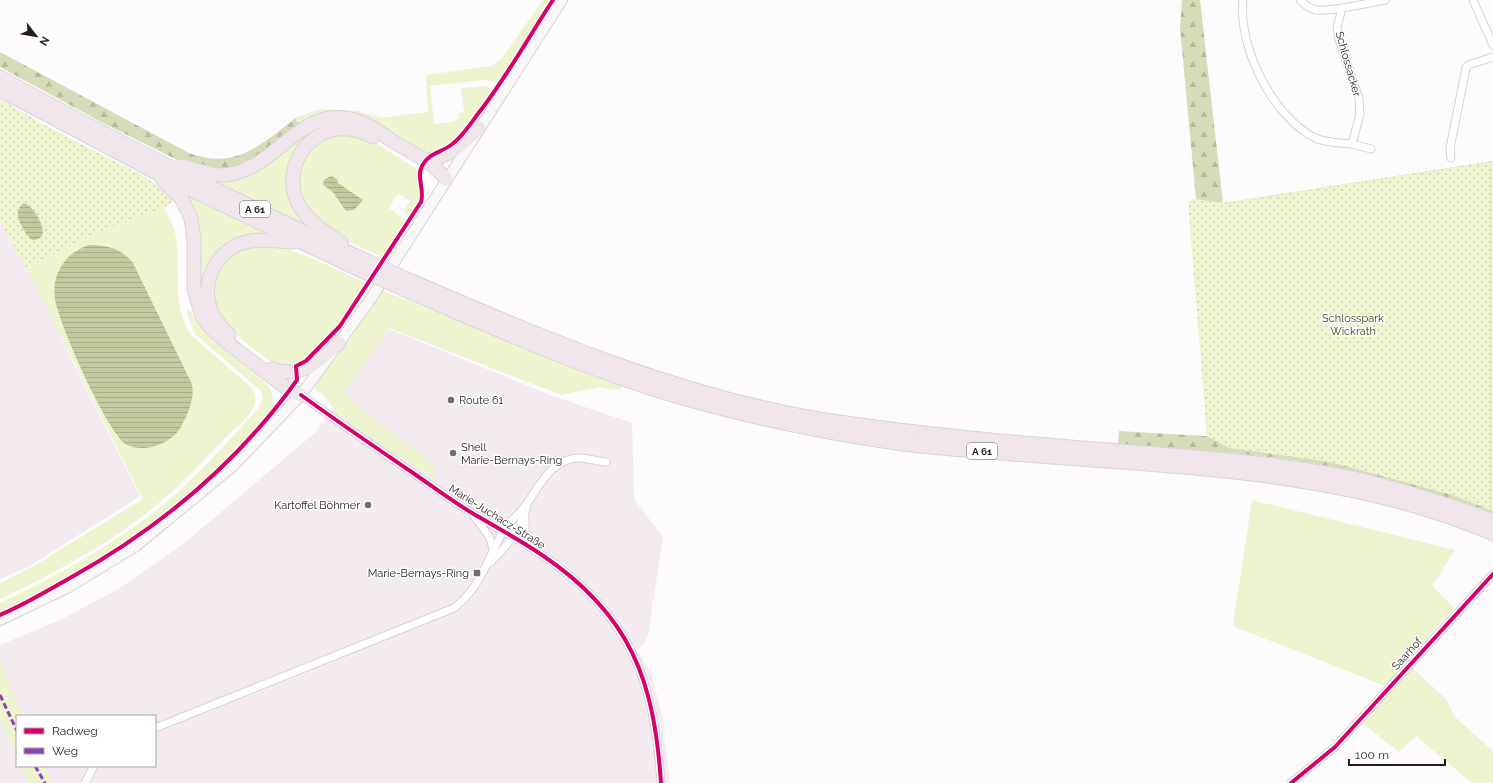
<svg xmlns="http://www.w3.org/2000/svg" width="1493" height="783" font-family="Raleway,sans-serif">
<defs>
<pattern id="forest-firs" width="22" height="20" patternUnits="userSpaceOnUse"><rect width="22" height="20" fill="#d6dcb9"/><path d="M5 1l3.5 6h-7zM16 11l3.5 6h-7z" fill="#b8bc9f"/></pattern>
<pattern id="park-dots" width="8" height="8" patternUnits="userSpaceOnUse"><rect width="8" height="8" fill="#eef3d0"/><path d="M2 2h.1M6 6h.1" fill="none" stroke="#ccd0b2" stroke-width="1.8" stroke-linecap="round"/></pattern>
<pattern id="water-rules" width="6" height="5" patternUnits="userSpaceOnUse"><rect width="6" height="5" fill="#c2ca9e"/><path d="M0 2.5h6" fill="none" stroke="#a7ad88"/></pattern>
</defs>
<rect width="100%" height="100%" fill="#fdfbfc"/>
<path fill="#f3ebef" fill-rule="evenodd" d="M0,222L26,268L140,496L30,566L0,579Z
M389,329L550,395L632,423L634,499L663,537L648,635L644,644L637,650L651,673L662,715L670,783H0V645L58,621L117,590L182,545L316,432ZM17,716H155V766H17Z"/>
<path fill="#eef3d0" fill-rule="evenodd" d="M543,0H551L499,82L483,80L430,86L434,124L454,122L459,118V113L464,112L461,88L487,86L491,91L457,138L448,146L428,155L386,131L297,123L296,119L297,117L321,109L357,111L382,118L428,112L426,75L492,66L502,58Z
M312,125L367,131L324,130L290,180L317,231L206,178Z
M333,133L366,137L418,170L421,198L410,216H407L404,211L410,201L398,193L389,208L407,221L383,257C348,242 290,219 299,172C304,148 312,143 333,133Z
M182,194L273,237L263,236L212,264L206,319Z
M164,208C168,216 173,224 175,233C182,268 170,305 192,336L250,386C268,406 237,426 223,440C205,459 187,479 167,496C120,538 57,572 0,599V583L32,567L143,499L26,268L91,235ZM89,245L112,247L133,263L192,384L188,412L171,439L155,446H135L100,407L72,347L55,299V291L75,250Z
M276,246L313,258L366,284L332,333L306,360L294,364L295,370L279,368L245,342L225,324L216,312L212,297L213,281L222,262L240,247Z
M381,290L622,385L620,390L600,387L561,395L389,328L344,394L380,424L435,466L434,478C401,458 367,439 338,414C330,406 326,393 315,390L317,381Z
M188,308L204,331L213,341L264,381C270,388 276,398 273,408C270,417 252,433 245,440C176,513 92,570 0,612V603C59,575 118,543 168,501C201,473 230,439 260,407L263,398L261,391L195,334L187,313Z
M1252,500L1455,550L1432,586L1454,608L1385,686L1233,626Z
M0,660L23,716H17V757L0,720Z
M1411,667L1446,699L1454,716L1493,751V783H1472L1416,736L1399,752L1360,721Z
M21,766H44L52,783H29Z"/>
<path fill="url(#forest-firs)" d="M1182,0H1200L1223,203L1493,161V194L1416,233L1198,201L1196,199L1180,28Z
M0,52L189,153C236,171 263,143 297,117L296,119L297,122L303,123L252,161L222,171L183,163L99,121L0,67Z
M1119,431L1221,437L1493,432V513C1448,497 1403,483 1356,472C1279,454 1197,450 1118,446Z"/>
<path fill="url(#park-dots)" d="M0,99C29,116 59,133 89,148C119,163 151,177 175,200L164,208L91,235L26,268L0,222Z
M1493,161V511L1452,495L1330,462L1229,448L1207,436L1188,201L1196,199L1223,203Z"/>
<path fill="url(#water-rules)" d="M331,176L337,179L338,183L363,200L354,210L346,211L332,191L323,185L324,180Z
M24,203C37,208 54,241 32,240C24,232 10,212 24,203Z
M89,245C107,245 121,248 133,263L192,384C195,399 187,417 179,430C169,444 145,453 127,445C108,435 58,322 55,299C51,274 66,252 89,245Z"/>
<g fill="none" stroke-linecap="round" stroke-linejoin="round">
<g stroke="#d8d2d4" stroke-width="9">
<path id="minor" d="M1243,0C1238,47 1272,116 1315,138C1327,143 1339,143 1352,144L1360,114L1359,99L1339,39L1337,28L1342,8
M1300,0C1304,4 1310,9 1316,10C1331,12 1368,3 1385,0
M1473,0L1493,45
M1352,144L1371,149
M1451,158L1450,148L1466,68L1468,65L1493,57
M301,395C338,422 375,447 413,473C432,486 452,501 472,513C496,527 520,540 542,555C631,615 654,680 661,783
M473,515L489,536L494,551
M525,517V531L538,550
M491,562C508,545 522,528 527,504
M155,728L454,608C482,586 486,561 503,532C509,521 521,513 528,502C541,483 554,456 582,458C589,459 598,461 606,462
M85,783L94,766
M1291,783L1335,747L1493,574"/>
</g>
<g stroke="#d8d2d4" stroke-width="12">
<path id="secondary" d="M0,620L69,587L136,546L233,466L301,395L370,300L562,0"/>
</g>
<g stroke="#d7d5d6" stroke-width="15">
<path id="motorway" d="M0,77C120,144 243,204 367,261
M0,90L172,181L362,271
M425,161C449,157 462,144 479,128
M182,166C196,170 209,175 223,175C277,172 297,104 355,120C369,124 381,133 392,141C411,152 433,162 446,179
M163,181L181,198L191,218L194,240V290L202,316L210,327L224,340L285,387L301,395
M341,243C325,232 305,220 297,201C282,167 309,126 347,129C356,129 365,133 373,137
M407,279C546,339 688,400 839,422C941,437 1044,445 1147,453C1216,459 1285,464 1353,478C1401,489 1447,504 1493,521
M403,289C484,324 566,361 650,388C732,414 818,432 903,444C928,447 952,449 977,451C1146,467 1335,465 1493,534
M229,335C222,328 215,320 211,310C200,282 217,249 246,242C261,238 277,241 292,242
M272,369C303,379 316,362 339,343"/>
</g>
<use href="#minor" stroke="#fffeff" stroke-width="7"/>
<use href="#secondary" stroke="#faf7f9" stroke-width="10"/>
<use href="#motorway" stroke="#efe5ea" stroke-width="13"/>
<g stroke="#d7d5d6" stroke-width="15" stroke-linecap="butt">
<path id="motorway-bridge" d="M367,261L407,279
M362,271L403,289"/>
</g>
<use href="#motorway-bridge" stroke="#efe5ea" stroke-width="13"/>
<path stroke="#8e44ad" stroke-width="3" stroke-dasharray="6 3" stroke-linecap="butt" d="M0,695L17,731
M35,766L45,783"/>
<g stroke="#fff" stroke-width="6">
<path id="cycleway" d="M301,395C338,422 375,447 413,473C432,486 452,501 472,513C496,527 520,540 542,555C631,615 654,680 661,783
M0,615C24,605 47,591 70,578C160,528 237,464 297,380L296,366L306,361L340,326L421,202C425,190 416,177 422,166C429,153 440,153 451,145C461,138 470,125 477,115C505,80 528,38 553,0
M1291,783L1335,747L1493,574"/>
</g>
<use href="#cycleway" stroke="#d6006c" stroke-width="4"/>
</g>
<g fill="#716b6e" stroke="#fff" stroke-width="1.5">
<circle cx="451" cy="400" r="4"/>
<circle cx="453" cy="453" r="4"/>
<circle cx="368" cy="505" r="4"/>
<rect x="473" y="569" width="8" height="8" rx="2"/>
</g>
<g text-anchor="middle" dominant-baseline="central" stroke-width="3" stroke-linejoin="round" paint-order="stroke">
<g fill="#fff" stroke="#676164" stroke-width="1">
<rect x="240" y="201" width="30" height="16" rx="3"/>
<rect x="967" y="443" width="30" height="16" rx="3"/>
</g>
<g font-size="10" font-weight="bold" fill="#261d21">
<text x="255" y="209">A 61</text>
<text x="982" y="451">A 61</text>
</g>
<g font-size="11" fill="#261d21" stroke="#fff">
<text transform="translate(1348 64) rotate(74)">Schlossacker</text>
<text transform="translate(497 517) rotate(32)">Marie-Juchacz-Straße</text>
<text transform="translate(1407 654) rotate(-48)">Saarhof</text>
</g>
<g font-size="11" fill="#3d4413" stroke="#fff">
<text x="1353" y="318">Schlosspark<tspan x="1353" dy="13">Wickrath</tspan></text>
</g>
<g font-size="11" fill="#261d21" stroke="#fff" text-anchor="start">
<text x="459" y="400">Route 61</text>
<text x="461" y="447">Shell<tspan x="461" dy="13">Marie-Bernays-Ring</tspan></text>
<text x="360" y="505" text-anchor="end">Kartoffel Böhmer</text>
<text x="469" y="573" text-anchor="end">Marie-Bernays-Ring</text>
</g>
</g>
<rect x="16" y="715" width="140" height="52" fill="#ffffff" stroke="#a8a5a6"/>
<rect x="24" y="728" width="20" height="6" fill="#d6006c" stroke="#a8a5a6"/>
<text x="52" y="735" font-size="12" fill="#261d21">Radweg</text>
<rect x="24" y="748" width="20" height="6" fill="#8e44ad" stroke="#a8a5a6"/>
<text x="52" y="755" font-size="12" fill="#261d21">Weg</text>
<g transform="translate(36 36) rotate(121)" stroke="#ffffff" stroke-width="3" paint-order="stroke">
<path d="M0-3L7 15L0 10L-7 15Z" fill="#261d21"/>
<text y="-6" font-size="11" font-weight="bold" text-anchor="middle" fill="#261d21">N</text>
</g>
<path d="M1349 759v6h96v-6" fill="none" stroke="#261d21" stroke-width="2"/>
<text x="1355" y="759" font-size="12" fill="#261d21" stroke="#ffffff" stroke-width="3" paint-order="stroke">100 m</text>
</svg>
